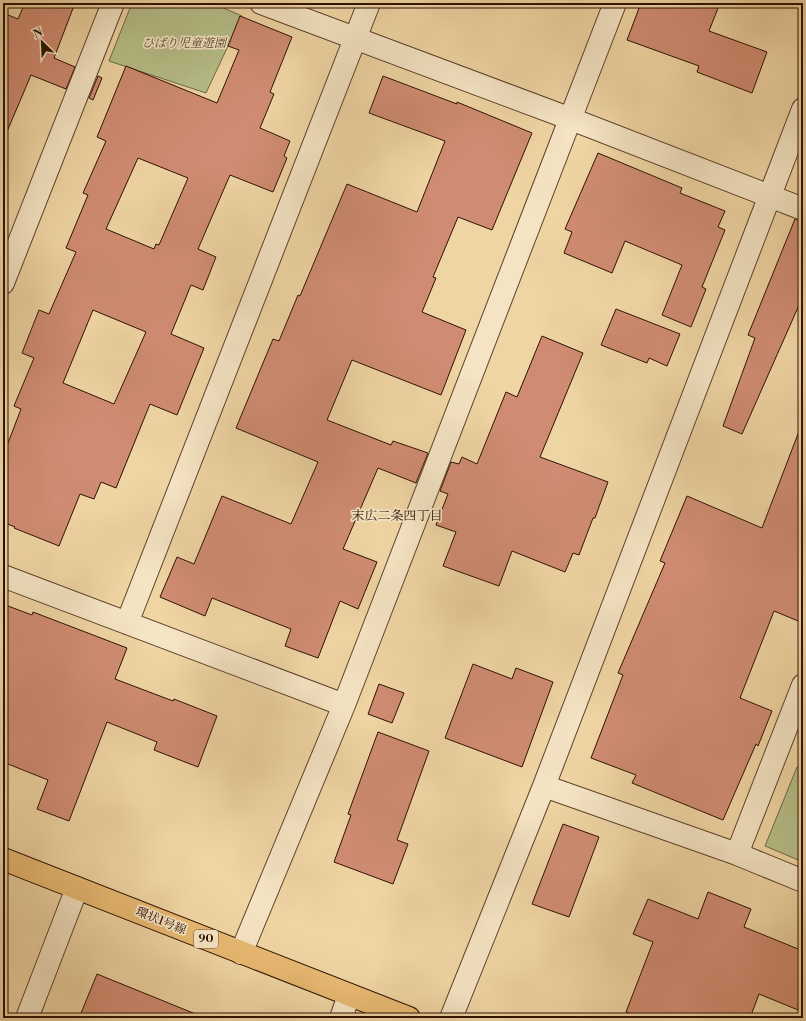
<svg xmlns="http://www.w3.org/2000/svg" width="806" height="1021" font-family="'Libre Bodoni','Noto Serif JP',serif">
<rect width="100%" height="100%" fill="#f0d5a4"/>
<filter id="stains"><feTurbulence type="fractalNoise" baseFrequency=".005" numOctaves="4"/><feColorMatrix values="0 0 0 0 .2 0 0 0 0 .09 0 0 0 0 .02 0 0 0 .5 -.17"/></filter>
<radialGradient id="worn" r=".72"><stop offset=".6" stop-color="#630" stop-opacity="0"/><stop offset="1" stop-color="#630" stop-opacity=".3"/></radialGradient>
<path fill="#b6be88" stroke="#716845" d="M132,3H212L242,16L206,93L109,61Z
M797,767L803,769V862L765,846Z"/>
<path fill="#d08c72" stroke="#2c1102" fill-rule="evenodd" d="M25,3H75L54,58L75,67L66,89L31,75L3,141V13L18,19Z
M641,3H720L709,31L767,52L752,93L697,72L699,66L627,40Z
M240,16L292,37L270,92L274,94L260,128L290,141L284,156L287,158L273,192L230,175L198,249L216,257L203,290L191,285L171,334L204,348L177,415L150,404L116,488L101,482L94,499L80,494L59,546L14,528L15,527L3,522V456L21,409L14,406L34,358L22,353L39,310L49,314L76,252L66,248L88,195L83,193L106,141L97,137L126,66L217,103L239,50L228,46ZM138,158L188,178L159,245L156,244L154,249L106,229ZM93,310L146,332L114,404L63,383Z
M98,76L102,78L93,100L89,98Z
M383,76L457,104V102L532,133L492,230L458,217L433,277L436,278L422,312L466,330L441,395L352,360L327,420L391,445L393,441L428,453L416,483L378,468L343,549L377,562L358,609L340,601L318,658L285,646L291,629L212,598L205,616L160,597L177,557L194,564L222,496L291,524L318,462L236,428L273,339L279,341L298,295L300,296L347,184L417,212L445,141L369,113Z
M598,153L682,188L680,193L725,211L718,227L725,230L702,287L706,289L691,327L662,315L682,265L625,241L612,273L564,253L572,232L565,229Z
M795,219L803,221V296L742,434L723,426L755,338L748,335Z
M616,309L680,334L667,366L649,358L647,363L601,345Z
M542,336L583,353L540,457L608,482L595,518H593L579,555L573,553L565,572L512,551L499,586L443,566L456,532L436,525L448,494L440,491L451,462L459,464L462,457L477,464L506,392L517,397Z
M801,426L803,427V623L774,611L740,698L772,711L758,746L756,744L723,820L632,783L636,775L591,758L623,675L618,673L665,563L660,561L687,496L762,528Z
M8,606L32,615L33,612L127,648L115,679L173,701L174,699L217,716L198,767L154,750L157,742L107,722L69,821L37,809L48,780L3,762V621Z
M473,664L512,679L516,668L553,682L522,767L445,738Z
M379,684L404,693L392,723L368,714Z
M378,732L429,751L397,840L408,844L393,884L334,862L351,815L348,814Z
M563,824L599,837L569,917L532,904Z
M708,892L751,909L744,927L803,951V1012L759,994L750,1018H643L626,1012L653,942L633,934L648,899L698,919Z
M97,974L203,1017L202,1018H79Z"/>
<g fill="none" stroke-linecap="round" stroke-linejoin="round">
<g stroke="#5d422a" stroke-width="24">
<path id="minor" d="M261,3L571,119L803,209
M3,283L113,3
M3,576L344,705
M127,623L369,3
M544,786L737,854L803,881
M737,854L803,685
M241,953L344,705L615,3
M27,1018L77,888
M341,1018L349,995
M451,1018L544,786L803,109"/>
</g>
<g stroke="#2c1102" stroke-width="24">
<path id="major" d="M3,859L409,1018"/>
</g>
<use href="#minor" stroke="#f5e4c4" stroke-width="22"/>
<use href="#major" stroke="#e8ba72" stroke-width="22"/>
</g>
<g text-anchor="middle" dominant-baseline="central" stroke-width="3.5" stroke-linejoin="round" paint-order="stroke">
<rect fill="#f5e4c4" stroke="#68503c" stroke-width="1" x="194" y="930" width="24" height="18" rx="3"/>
<g font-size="11" font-weight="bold" fill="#2c1102">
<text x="206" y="939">90</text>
</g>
<g font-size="12" font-style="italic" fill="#55452a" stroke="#f5e4c4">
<text x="184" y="43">ひばり児童遊園</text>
</g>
<g font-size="12" fill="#2c1102" stroke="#f5e4c4">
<text transform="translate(161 921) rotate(22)">環状1号線</text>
</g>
<g font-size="13" fill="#2c1102" stroke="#f5e4c4">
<text x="397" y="516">末広二条四丁目</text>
</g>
</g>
<rect width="806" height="1021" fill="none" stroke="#f0d5a4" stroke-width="16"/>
<rect x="4" y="4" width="798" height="1013" fill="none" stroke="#2c1102" stroke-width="2"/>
<rect x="8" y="8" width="790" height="1005" fill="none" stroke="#2c1102"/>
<g transform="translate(42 42) rotate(336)" stroke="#f5e4c4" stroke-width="3" paint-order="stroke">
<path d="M0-3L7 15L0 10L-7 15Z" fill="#2c1102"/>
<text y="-6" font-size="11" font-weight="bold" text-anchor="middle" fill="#2c1102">N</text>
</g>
<rect width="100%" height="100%" filter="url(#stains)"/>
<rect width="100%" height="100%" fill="url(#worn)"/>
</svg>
